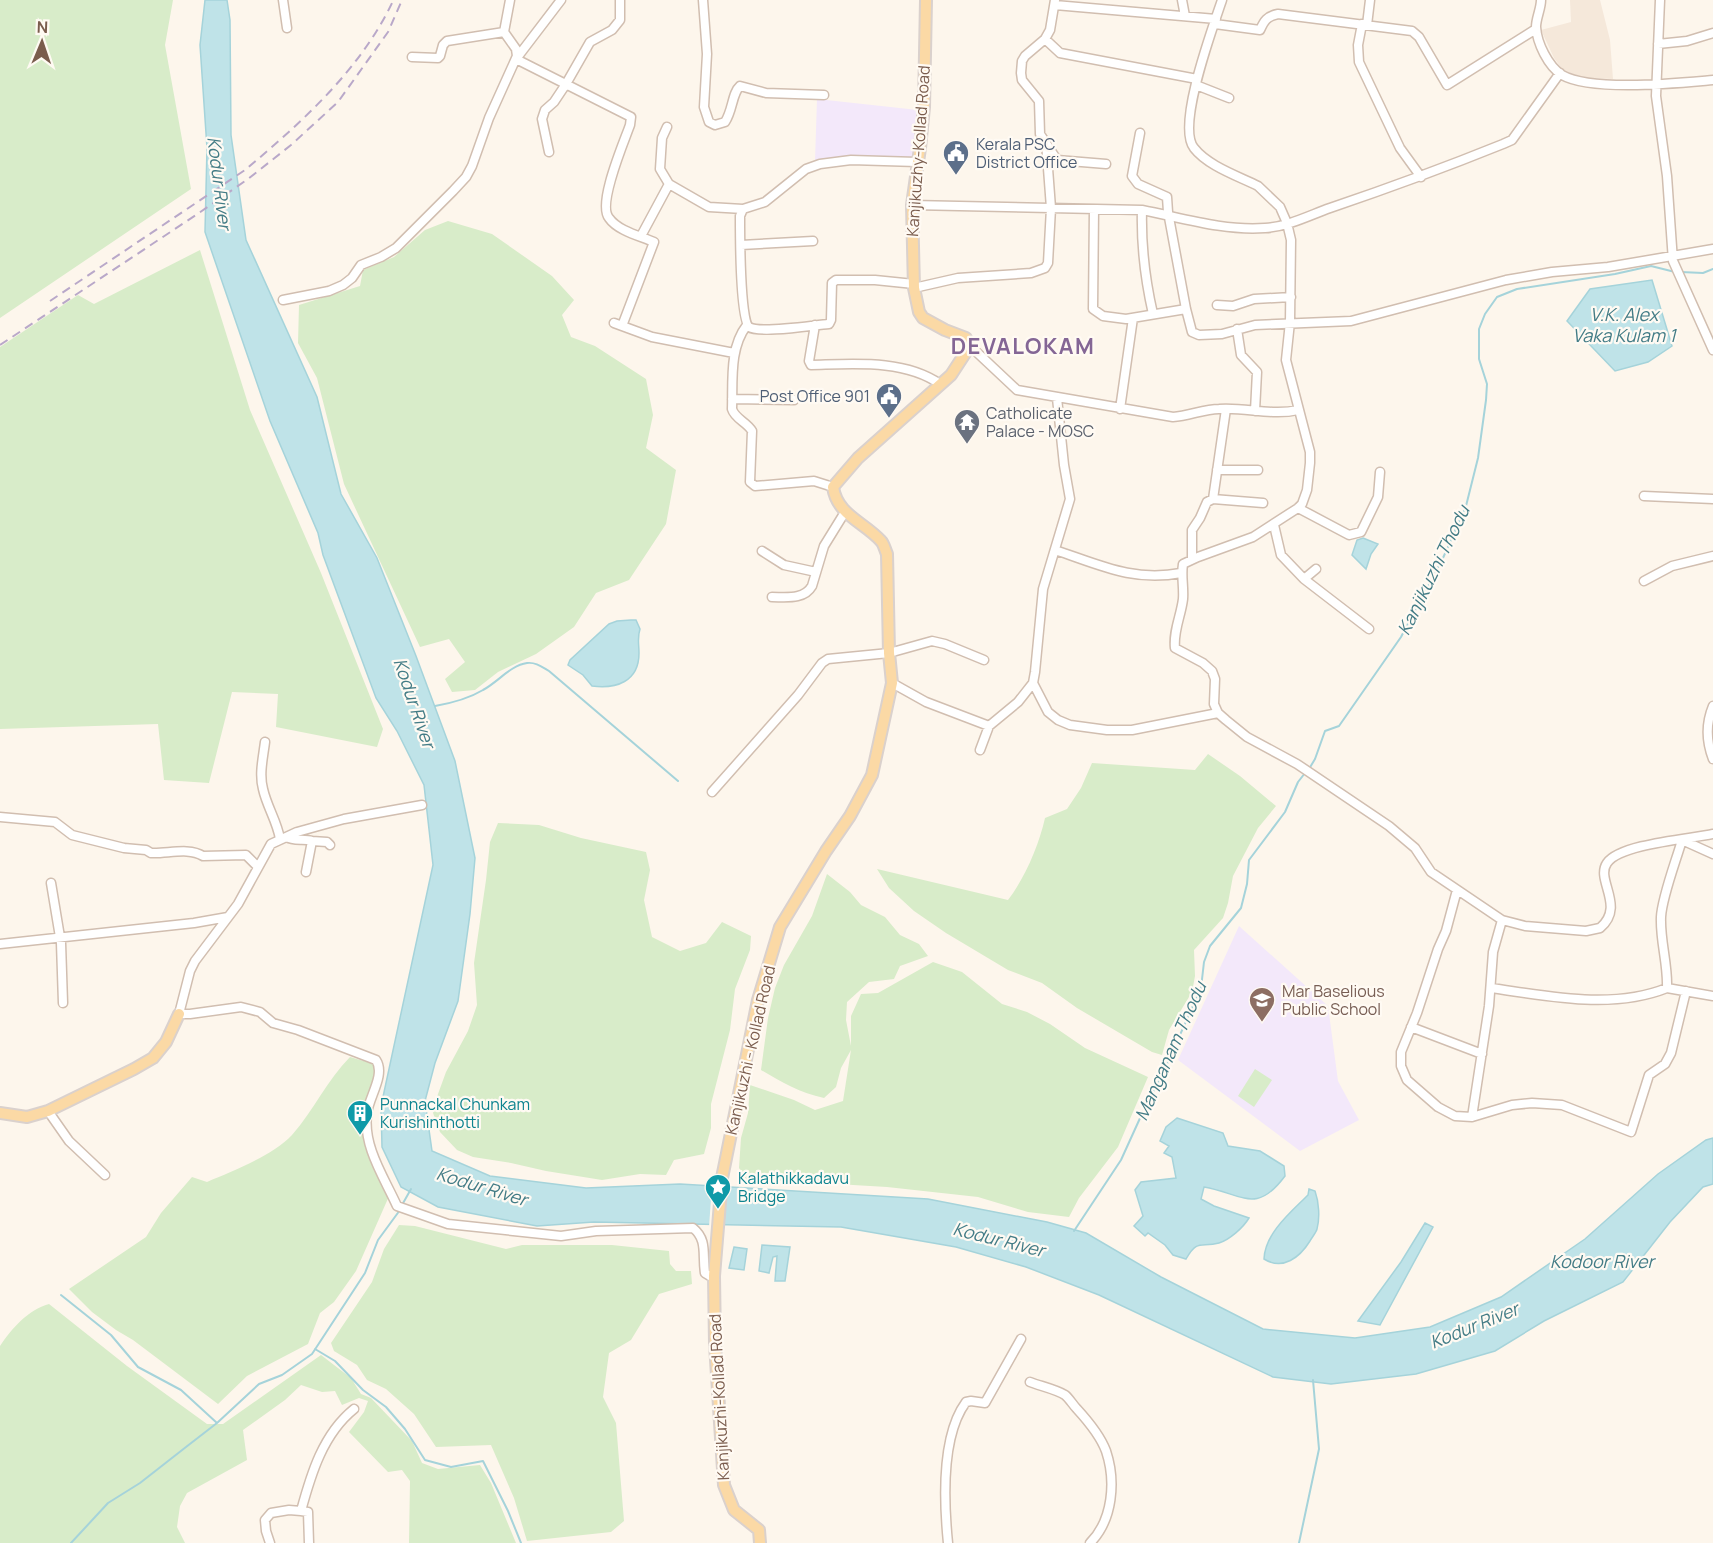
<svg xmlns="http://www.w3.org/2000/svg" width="1713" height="1543" font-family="Manrope,sans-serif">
<rect width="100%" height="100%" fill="#fdf6ec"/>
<path fill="#f5e8da" d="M1570,0H1600L1610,40L1613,79L1584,78L1563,70L1554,58L1541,30L1571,22Z"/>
<path fill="#f3e8fa" d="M817,99L918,110L917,157L815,161Z
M1239,926L1328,1006L1338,1081L1359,1120L1300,1151L1178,1060Z"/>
<path fill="#d8ecc9" d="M0,0H173L165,45L191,189L0,318Z
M448,221L492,234L552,276L574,300L562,315L571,337L595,346L646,379L653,415L646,448L676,470L666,524L629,580L596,593L574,627L536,654L498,672L475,690L452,692L445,679L465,662L449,639L420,647L344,484L317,378L298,343L299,305L360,286L363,270L394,257L425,230Z
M200,250L250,410L321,573L383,729L377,747L276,727L278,694L232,692L209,783L164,780L158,724L0,729V347L78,295L94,304Z
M1208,754L1240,776L1276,806L1258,828L1233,876L1228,903L1223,918L1194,950L1195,976L1192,992L1169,1030L1162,1055L1152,1052L1077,1008L1042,983L1008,970L946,933L914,911L889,888L877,869L1008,900C1025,878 1039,845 1045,818L1067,809L1081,788L1092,763L1195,770Z
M498,823L539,825L581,838L646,852L650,870L644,900L652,937L680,951L706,943L722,922L751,936L750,950L735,989L730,1030L711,1104V1128L704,1154L674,1160L666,1175L640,1174L602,1180L546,1171L511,1163L473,1157L457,1150L440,1132L433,1113L438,1094L446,1072L468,1031L477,1005L474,963L486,880L490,842Z
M827,874L850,892L861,905L885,917L900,935L919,944L928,956L900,966L894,979L869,982L847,1002L846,1020L851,1046V1016L861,994L878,993L933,962L962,972L1002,1004L1027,1012L1050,1024L1085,1048L1148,1077L1118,1147L1079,1198L1069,1217L1028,1212L978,1197L887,1187L853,1185L790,1179L769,1183L746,1179L739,1168L741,1138L748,1113L750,1085L794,1100L815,1110L843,1101L851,1050L841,1068L836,1087L824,1098C800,1093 781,1082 761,1070L768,1018L775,988L784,965L812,916Z
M350,1057L374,1064L376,1073L366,1139L374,1167L390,1194L356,1271L334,1302L320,1313L308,1344L247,1376L218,1404L133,1340L116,1330L92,1312L69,1289L146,1237L161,1213L192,1177L207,1182C233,1171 272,1156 292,1135C314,1110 327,1080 350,1057Z
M1255,1069L1272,1080L1254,1107L1238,1096Z
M399,1225L415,1226L506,1249L522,1245H612L669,1251L670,1264L676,1271H691L692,1284L659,1294L631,1340L609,1353L603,1397L616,1423L624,1521L611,1532L527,1541L514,1498L491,1445L436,1447L414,1414L386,1389L367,1380L357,1365L334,1351L331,1343L372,1282L384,1249Z
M49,1304L127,1366L207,1424H223L321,1355L351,1378L361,1394L371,1398L412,1441L422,1463L438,1469L480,1465L491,1483L516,1543H409L410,1481L402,1470L388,1472L349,1432L364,1412L368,1401L359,1398L342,1405L335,1391L322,1392L301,1385L285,1400L243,1430L247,1460L187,1493L180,1506L177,1527L185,1543H0V1346C12,1328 28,1310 49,1304Z"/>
<path fill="#bfe3e8" stroke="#a5d3da" stroke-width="1.5" d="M205,0H227L230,20L231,135L246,240L317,397L341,494L377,558L416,656L455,761L475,858L470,914L458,1001L435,1063L425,1101L432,1151L490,1176L586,1188L680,1184L928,1199L1047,1222L1086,1233L1161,1277L1263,1329L1355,1338L1430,1327L1501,1297L1585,1239L1658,1174L1706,1140L1713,1138V1184L1703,1187L1670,1222L1623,1282L1544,1321L1495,1351L1416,1374L1331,1384L1273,1377L1099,1295L1026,1267L956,1247L841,1227L594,1222L537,1226L438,1207L401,1187L382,1147L381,1106L433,865L424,785L397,731L376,698L323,555L318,533L270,421L205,232L207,148L200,45Z
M1652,280L1672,346L1648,362L1615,371L1567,321L1590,289Z
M1363,538L1378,544L1371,554L1366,569L1352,555L1357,540Z
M631,620H636L640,629C637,638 639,644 639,653C639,682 616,689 592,686L583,675L568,665L570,660L609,624L617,621Z
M1177,1118L1223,1133L1228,1146L1260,1151L1284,1166L1285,1176C1256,1215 1243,1194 1204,1187L1201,1199L1214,1206L1249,1218C1243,1228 1229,1240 1219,1243C1201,1248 1198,1238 1186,1259L1173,1255L1165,1245L1148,1233L1145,1236L1134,1226L1143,1216L1135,1190L1141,1182L1176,1178L1172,1157L1164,1153L1169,1146L1160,1141L1166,1127Z
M1309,1189L1315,1191C1319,1202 1320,1218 1317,1229C1316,1233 1312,1237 1310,1241C1300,1257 1283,1271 1264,1259C1265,1233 1291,1212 1308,1195Z
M1425,1223L1433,1227L1380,1325L1358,1321L1401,1262Z
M762,1245L790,1247L785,1281H775L777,1256L773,1257L769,1273L759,1271Z
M734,1247L747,1249L744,1270L729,1268Z"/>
<path fill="#fdf6ec" d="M712,1185H723L721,1227H709Z"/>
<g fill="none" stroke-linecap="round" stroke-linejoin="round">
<path stroke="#a5d3da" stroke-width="2" d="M1681,272L1703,273L1713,269
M435,706C452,703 468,699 483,690C498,682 511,665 527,663C536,662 542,667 549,671L678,781
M1309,769L1315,759L1325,731L1339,726L1401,637L1443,558L1466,506L1478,458L1486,400L1487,384L1479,359V329L1485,314L1497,297L1517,289L1615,274L1651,266L1675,272
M402,1205L411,1189
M1074,1231L1121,1160L1146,1105L1162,1075L1201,988L1204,962L1210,946L1241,908L1247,884L1249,860L1285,812L1298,782L1305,773
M61,1295L111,1335L138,1367L181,1390L217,1423
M315,1349L335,1361L363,1390L386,1407L405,1429L425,1460L451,1467L483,1461L508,1511L521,1543
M71,1543L108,1503L140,1483L186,1447L217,1423L259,1384L282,1375L312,1354L365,1273L378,1240L400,1210
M1299,1543L1319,1449L1313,1380"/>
<g stroke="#d1beb0" stroke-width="11">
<path id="minor" d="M283,0L287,28
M561,0L516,59L631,117L630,125C624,142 597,204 609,218C618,231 640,236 654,242L622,326
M703,0L707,54L704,107L709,122L715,125L725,122C733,110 732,93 740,86L766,93L824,95
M1055,0L1050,30L1045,39L1025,56L1022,61L1021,73L1022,80L1039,101L1040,134L1057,160L1106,164
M1182,0L1185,16
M1222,0C1213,27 1176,126 1194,148C1208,166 1238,176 1258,186L1280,207L1287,223L1291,240L1290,322L1286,360L1310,452V463L1307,490L1302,504L1298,508L1253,537L1198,557L1183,564C1181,576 1184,587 1183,599C1181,616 1173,631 1175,648L1203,663L1212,671L1215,679L1214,704L1218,713L1226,720L1247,737L1297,764L1389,826L1415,848L1431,872L1502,920L1525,926L1586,931L1600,928C1626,906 1595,880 1607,863C1620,844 1689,839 1713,834
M1541,0C1541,9 1536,18 1536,27C1537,43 1548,66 1562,75C1592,92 1678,83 1713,80
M1660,0L1656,96L1667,176L1673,261L1713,350
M1055,5L1216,19
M1215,24L1260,30C1264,21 1267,16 1278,14L1412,31L1419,37L1447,85L1536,29
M1362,24L1358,45L1359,62L1400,148L1421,177
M1367,25L1370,0
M1045,39L1060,53L1197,79
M1658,44L1687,41L1713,33
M412,57L438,58L440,56L443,45L447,41L504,32
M1196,85L1229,98
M667,127L662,138L660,169L669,184
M1140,133L1132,176L1138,184L1167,197L1168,212L1186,309L1192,332L1199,335L1222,334L1255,325L1351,321L1506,280L1552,272L1608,267L1713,249
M549,152L542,119L545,110L554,102L566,84L590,42L612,30L620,20V0
M912,205L1142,210C1183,218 1223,231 1265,228C1287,227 1310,215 1330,208C1389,188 1446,167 1503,144L1512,140L1560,73
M1094,209L1093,309L1103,316L1126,319L1186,309
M1142,210C1141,247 1145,279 1153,314
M641,236L669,184L709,207L743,209
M741,245L813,241
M914,284L875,280H836L832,283L831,320L829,324C814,325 760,334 749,327C740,321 740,232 740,216L743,209L765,202L806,169L820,164L851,160L917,162
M914,288L958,278L1031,273L1045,268L1048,263L1051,208L1046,142
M283,300L329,291L343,285L352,278L361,265L381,257L396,248L453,191L466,177L472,166L489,118L517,56L516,49L504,32L510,0
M1217,305L1233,306L1254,299L1291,297
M614,323L652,337L734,353
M747,325C729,348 733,381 732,409C735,419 747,422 752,431L750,482L755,486L814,481L833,487
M815,325L809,361L811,365C853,364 904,359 940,384
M1237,329L1241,355L1257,372L1255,411
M968,344L1017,390L1173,417C1189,416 1204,409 1219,409C1246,407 1272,416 1298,410
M732,399L794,400
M1120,409L1133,318
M1226,409L1213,499L1263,503
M1217,470H1258
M1644,496L1713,499
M1298,508L1349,535L1361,532L1378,497L1380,472
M1274,525L1281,555L1304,579L1316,569
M1055,550C1100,565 1133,582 1181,573
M762,551L784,565L816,572
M1192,559V530L1200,518L1207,502L1213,499
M1304,579L1369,629
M1644,581L1672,566L1713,556
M772,597C786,597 804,600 812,586L824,546L845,512
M892,683L926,702L989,726L1018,702L1033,683L1035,672L1043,589L1070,499L1064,465L1057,398
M1033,683L1048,712L1058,720L1070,725L1107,730H1132L1218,713
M1713,706C1706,723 1706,741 1713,759
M265,742C263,758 259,774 263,789C267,807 277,821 280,839
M980,750L989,726
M712,792L798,695L822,663L828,659L889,653L932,641L945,644L984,660
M422,805L344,819L297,832L271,844L238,904L195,961L190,971L179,1014H190L241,1007L260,1012L273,1023L298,1030L376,1060C386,1075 368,1098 367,1114C363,1147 384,1177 397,1206L448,1224L561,1236L596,1231L693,1228C708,1240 702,1255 705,1273L710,1276H714
M0,817L55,822L72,835L124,848L146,850L151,853C167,854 189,847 203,856L246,855L258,867
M287,837C294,842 304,838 312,841L306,872
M312,841L327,842L330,845
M51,883L61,943L63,1003
M1457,890L1446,931L1438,949L1417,1013L1401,1052V1066L1407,1080L1438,1107L1455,1116L1472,1117L1512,1105L1532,1103L1562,1105L1631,1132L1649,1075L1665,1064L1671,1053L1686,991
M0,944L194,923L228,917
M1491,988C1548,996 1612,1010 1667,988C1668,964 1660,941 1661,917C1662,897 1676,861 1682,840L1713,854
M1667,988L1713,996
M1411,1027L1482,1054
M48,1111L69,1141L105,1175
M1472,1117L1489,1006L1493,952L1502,920
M1030,1382C1040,1386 1055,1389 1065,1395C1069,1398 1073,1405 1077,1409C1088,1421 1100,1435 1106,1451C1116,1481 1113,1520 1090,1543
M301,1511L308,1512L309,1543
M270,1543L266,1531L265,1520L271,1513L289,1510L301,1511C311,1474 323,1434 354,1409
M948,1543C944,1503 941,1436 966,1402L971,1401L985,1403L1021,1339"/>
</g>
<g stroke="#dad1cd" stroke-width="14">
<path id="major" d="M0,1113L27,1117L48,1111L134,1069L153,1058L166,1042L179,1014
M760,1543L759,1530L734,1510L724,1485L715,1344L714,1276L722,1178L758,1000L780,927L826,851L850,816L872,775L892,683L889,653L887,554C885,550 884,544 881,541C864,522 837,515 833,487L858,458L951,375L966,352L968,344L966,338L945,330L923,318L919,312L914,288L912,205L920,148L924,107L926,0"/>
</g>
<use href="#minor" stroke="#fff" stroke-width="8"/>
<use href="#major" stroke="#fbd9a5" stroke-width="10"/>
<path stroke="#b9a8c9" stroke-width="2" stroke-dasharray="9 6" stroke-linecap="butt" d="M50,301L245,170C301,123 360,70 392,3
M0,345L196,215L248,179L291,145L338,102L388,32L402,0"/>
</g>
<defs>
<g id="civic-pin" transform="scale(1.35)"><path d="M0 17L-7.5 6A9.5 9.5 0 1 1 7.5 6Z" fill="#5c6f8a" stroke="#fffaf3"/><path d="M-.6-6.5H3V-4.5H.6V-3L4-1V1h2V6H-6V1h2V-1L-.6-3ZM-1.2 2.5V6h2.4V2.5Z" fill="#fff"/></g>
<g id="temple-pin" transform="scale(1.35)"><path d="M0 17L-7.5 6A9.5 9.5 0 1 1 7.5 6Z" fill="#6b7280" stroke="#fffaf3"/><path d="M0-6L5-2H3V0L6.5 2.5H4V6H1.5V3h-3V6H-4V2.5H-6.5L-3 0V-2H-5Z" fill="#fff"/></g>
<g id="school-pin" transform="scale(1.35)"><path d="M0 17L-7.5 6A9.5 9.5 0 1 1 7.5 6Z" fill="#8d6e63" stroke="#fffaf3"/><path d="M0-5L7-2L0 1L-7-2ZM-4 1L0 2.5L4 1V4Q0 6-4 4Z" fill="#fff"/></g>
<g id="building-pin" transform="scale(1.35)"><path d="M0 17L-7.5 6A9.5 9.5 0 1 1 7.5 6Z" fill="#0f9aa8" stroke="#fffaf3"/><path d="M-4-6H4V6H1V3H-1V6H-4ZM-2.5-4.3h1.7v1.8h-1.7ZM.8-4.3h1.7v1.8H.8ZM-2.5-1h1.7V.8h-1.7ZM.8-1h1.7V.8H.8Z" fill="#fff"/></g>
<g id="sight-pin" transform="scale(1.35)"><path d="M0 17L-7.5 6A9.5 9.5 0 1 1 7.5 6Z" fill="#0f9aa8" stroke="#fffaf3"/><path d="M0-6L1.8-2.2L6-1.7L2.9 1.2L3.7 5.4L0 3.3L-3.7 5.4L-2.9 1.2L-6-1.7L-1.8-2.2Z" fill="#fff"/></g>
</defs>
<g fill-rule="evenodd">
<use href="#civic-pin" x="956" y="153"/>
<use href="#civic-pin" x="889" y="396"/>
<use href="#temple-pin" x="967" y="422"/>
<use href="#school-pin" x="1262" y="1000"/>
<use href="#building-pin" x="360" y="1113"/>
<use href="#sight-pin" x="718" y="1187"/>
</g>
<g text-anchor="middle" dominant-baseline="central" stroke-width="4.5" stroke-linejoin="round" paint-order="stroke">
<g font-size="16" fill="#4e5e75" stroke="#fffaf3" text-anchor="start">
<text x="976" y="144">Kerala PSC<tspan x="976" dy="18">District Office</tspan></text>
<text x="870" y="396" text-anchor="end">Post Office 901</text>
</g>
<g font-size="16" fill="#7a5c4d" stroke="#fffaf3">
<text transform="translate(918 151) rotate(-86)">Kanjikuzhy-Kollad Road</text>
<text transform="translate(750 1050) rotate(-77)">Kanjikuzhi - Kollad Road</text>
<text transform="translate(719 1397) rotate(-93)">Kanjikuzhi-Kollad Road</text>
</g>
<g font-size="16" fill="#5b616d" stroke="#fffaf3" text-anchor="start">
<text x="986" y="413">Catholicate<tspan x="986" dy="18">Palace - MOSC</tspan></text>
</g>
<g font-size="16" fill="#785e54" stroke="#fffaf3" text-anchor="start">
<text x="1282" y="991">Mar Baselious<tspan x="1282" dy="18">Public School</tspan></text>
</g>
<g font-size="16" fill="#0d838f" stroke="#fffaf3" text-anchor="start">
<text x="380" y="1104">Punnackal Chunkam<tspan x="380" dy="18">Kurishinthotti</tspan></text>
<text x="738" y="1178">Kalathikkadavu<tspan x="738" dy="18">Bridge</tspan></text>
</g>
<g font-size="18" font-style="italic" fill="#437c86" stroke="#fffaf3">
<text transform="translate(220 183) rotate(83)">Kodur River</text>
<text x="1624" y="314">V.K. Alex<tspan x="1624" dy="21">Vaka Kulam 1</tspan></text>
<text transform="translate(1433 570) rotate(-64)">Kanjikuzhi Thodu</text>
<text transform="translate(415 703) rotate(71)">Kodur River</text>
<text transform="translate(1170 1051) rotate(-66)">Manganam Thodu</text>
<text transform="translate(482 1186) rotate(17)">Kodur River</text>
<text transform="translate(999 1239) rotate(14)">Kodur River</text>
<text x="1602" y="1261">Kodoor River</text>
<text transform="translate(1474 1325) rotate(-22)">Kodur River</text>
</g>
<g font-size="22" font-weight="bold" letter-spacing="1.5" fill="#846695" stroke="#fffaf3">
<text x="1023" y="346">DEVALOKAM</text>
</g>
</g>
<g transform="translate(42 42) rotate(2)" stroke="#fffaf3" stroke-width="4.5" paint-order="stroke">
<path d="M0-4.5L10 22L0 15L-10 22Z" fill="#7a5c4d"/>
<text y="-9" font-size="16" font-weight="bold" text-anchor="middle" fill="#7a5c4d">N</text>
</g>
</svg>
